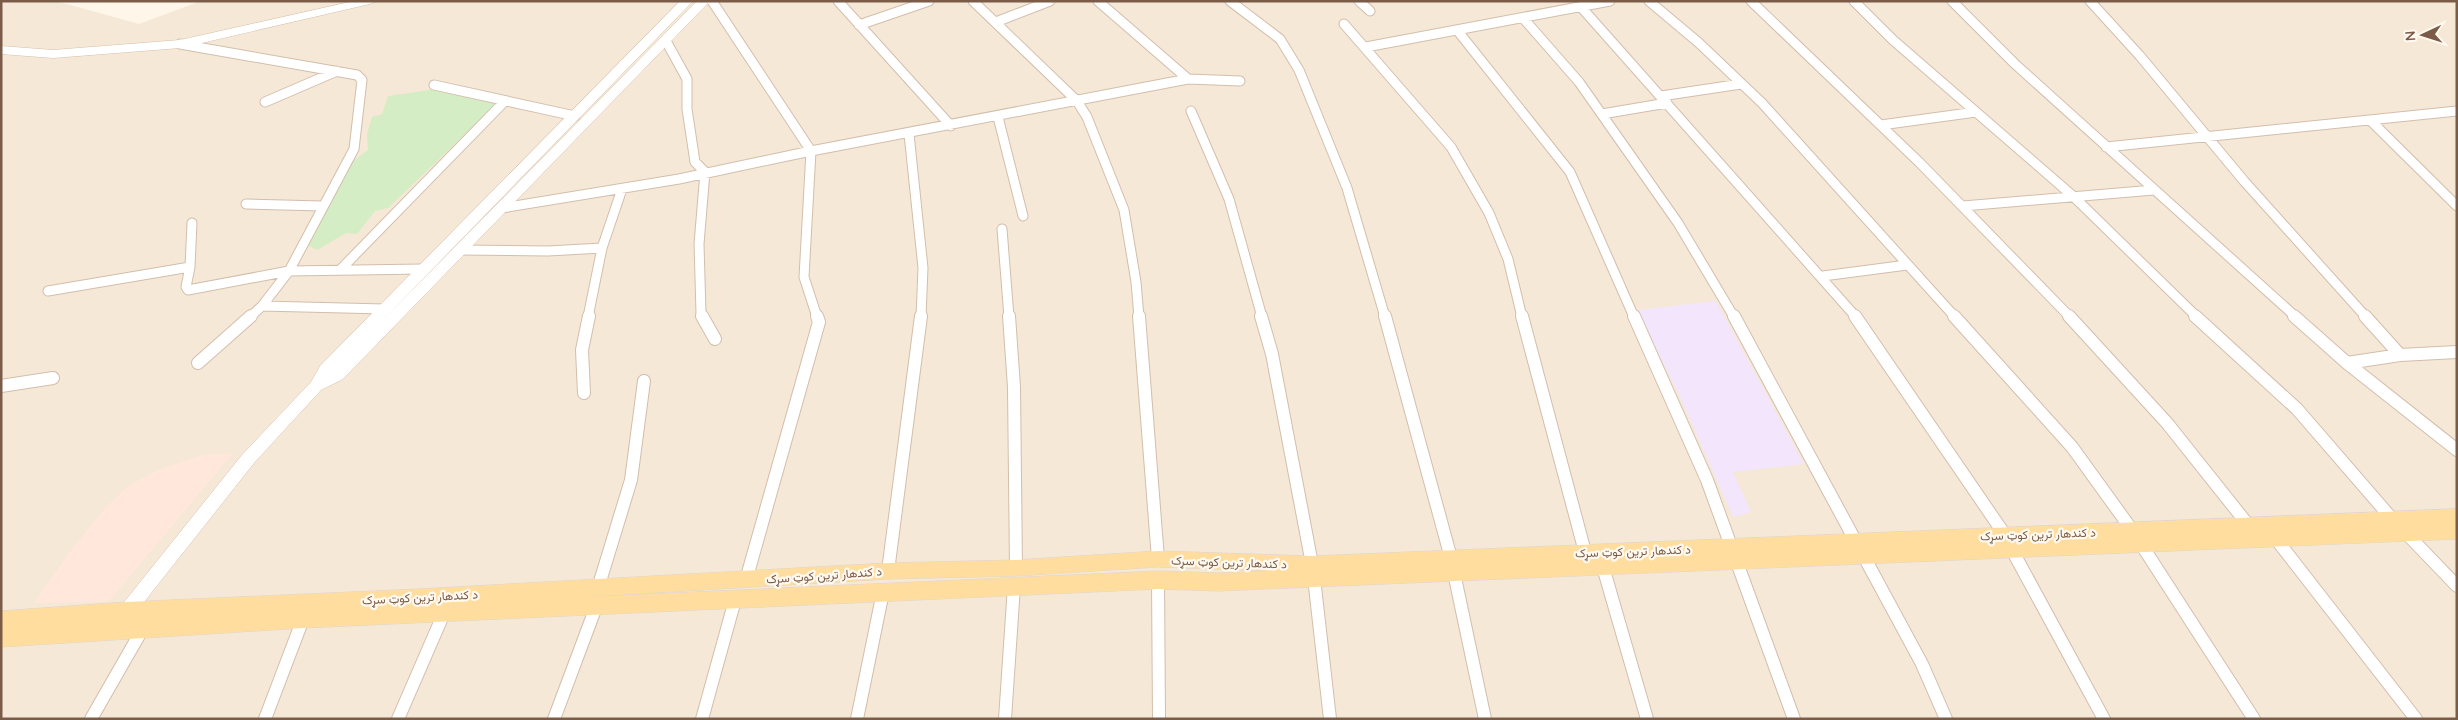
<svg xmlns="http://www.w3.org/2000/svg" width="2458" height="720" font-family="Quicksand,Vazirmatn,sans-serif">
<rect width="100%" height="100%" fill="#fef6e8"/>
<path fill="#f6e8d6" d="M1,1H56L139,24L201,1H2457V719H1Z"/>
<path fill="#ffe7dc" d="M233,453L109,601L34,603L69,553L105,508L128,486L163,468L203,455Z"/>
<path fill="#f3e5fb" d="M1716,301L1804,464L1733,472L1751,512L1733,517L1681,399L1637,310Z"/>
<path fill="#d5edc5" d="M436,89L498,103L388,208L375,211L357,234L346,233L317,250L308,245L353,161L368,150L367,134L372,117L382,114L388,96Z"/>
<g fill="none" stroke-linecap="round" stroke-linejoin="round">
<g stroke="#d2beac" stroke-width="11">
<path id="street-far1" d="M712,1L811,151L804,277L817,317
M838,1L951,126
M973,1L1077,101L1087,117L1124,210L1136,282L1139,317
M1098,1L1188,79
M1230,1L1280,39L1299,70L1347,188L1385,317
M1359,1L1370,11
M1649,1L1699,43L1762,103L1955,317
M1751,1L1920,163L2070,317
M1854,1L1893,40L2074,197L2197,317
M1952,1L2015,64L2296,317
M2090,1L2140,56L2244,181L2366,317
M1581,7L1856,317
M1523,18L1579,82L1678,223L1734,317
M996,22L1050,1
M1344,24L1451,147L1489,213L1508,259L1522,317
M859,25L929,1
M1457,30L1570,172L1634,317
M666,41L687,79V109L695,162L705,172L699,244L701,313L703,317
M180,44L357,75L362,80L354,149L289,271L262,306L250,317
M1366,47L1610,1
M434,85L575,116
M1661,96L1741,84
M265,102L337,71
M1191,111L1229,199L1262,317
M1602,114L1667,103
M998,117L1023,216
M2370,120L2457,206
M1881,125L1976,112
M909,134L923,268L921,317
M2106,147L2457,111
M246,204L322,206
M1963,206L2154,190
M502,208L679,179L811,151L1188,79L1240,81
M192,223L190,267L186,287L188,290L289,271L423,269
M1002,229L1009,317
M461,250L548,251L602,248
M340,270L505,101
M1823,276L1907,265
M48,291L190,267
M262,306L384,309
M588,317L602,248L622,189"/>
</g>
<g stroke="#d2beac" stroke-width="14">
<path id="street" d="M702,316L715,339
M1009,316L1014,387L1016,568
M1139,316L1158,559
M1261,316L1272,354L1312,564
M1385,316L1451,558
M1522,316L1585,552
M1634,316L1707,480L1794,719
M1734,316L1922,664L1946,719
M1855,316L2005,535
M1954,316L2072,447L2132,530
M2069,316L2167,423L2249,526
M2195,316L2297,409L2393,520
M2294,316L2347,363L2457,450
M2365,316L2400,355
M198,363L251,316
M2347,363L2400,355L2457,352
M1,386L53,378
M584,393L582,350L589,316
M2406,533L2457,586
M2276,539L2416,719
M2141,544L2254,719
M2012,550L2104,719
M1603,567L1647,719
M888,571L921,316
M1454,573L1485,719
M1314,578L1330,719
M746,580L819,322L817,316
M1158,580L1159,719
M598,588L631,480L644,381
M91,719L142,630
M265,719L303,619
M398,719L444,613
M554,719L596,607
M702,719L735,600
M857,719L883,592
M1005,719L1014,586"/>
</g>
<g stroke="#d7c0ac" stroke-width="1">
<path id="secondary" d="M354,1H376L370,4L180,48L53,58L1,54V46L53,50L180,40Z
M680,1H693L380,323L697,1H710L343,379L321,390L254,463L129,621L123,624L117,621L114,616L117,611L242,455L311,382L320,366Z"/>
</g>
<g stroke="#ddd5d0" stroke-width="1">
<path id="primary" d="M2457,509V539L1218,591L1158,589L303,628L1,647V611L126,602L419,589L888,563L1016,560L1158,551L1312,556ZM1158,567L1274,571L1218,573L1158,571L585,597L888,579L1016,576Z"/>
</g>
<use href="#street-far1" stroke="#fff" stroke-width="9"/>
<use href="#street" stroke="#fff" stroke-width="12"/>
<use href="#secondary" fill="#fff" fill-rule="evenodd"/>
<use href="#primary" fill="#ffdd9e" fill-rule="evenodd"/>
</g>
<g text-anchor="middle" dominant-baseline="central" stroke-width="4.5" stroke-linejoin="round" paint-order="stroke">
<g font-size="12" fill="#7b5c49" stroke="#fff9f0">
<text transform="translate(2038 534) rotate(-2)">د کندهار ترين کوټ سړک</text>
<text transform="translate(1633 551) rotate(-2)">د کندهار ترين کوټ سړک</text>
<text transform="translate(1229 562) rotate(2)">د کندهار ترين کوټ سړک</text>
<text transform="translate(824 575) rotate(-4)">د کندهار ترين کوټ سړک</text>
<text transform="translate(420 597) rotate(-3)">د کندهار ترين کوټ سړک</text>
</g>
</g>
<rect width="2458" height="720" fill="none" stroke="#7b5c49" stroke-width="5"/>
<g transform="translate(2423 35) rotate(266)" stroke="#fff9f0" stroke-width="4" paint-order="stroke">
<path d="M0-4L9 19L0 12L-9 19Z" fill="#7b5c49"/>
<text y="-8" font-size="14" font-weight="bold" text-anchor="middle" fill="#7b5c49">N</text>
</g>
</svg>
